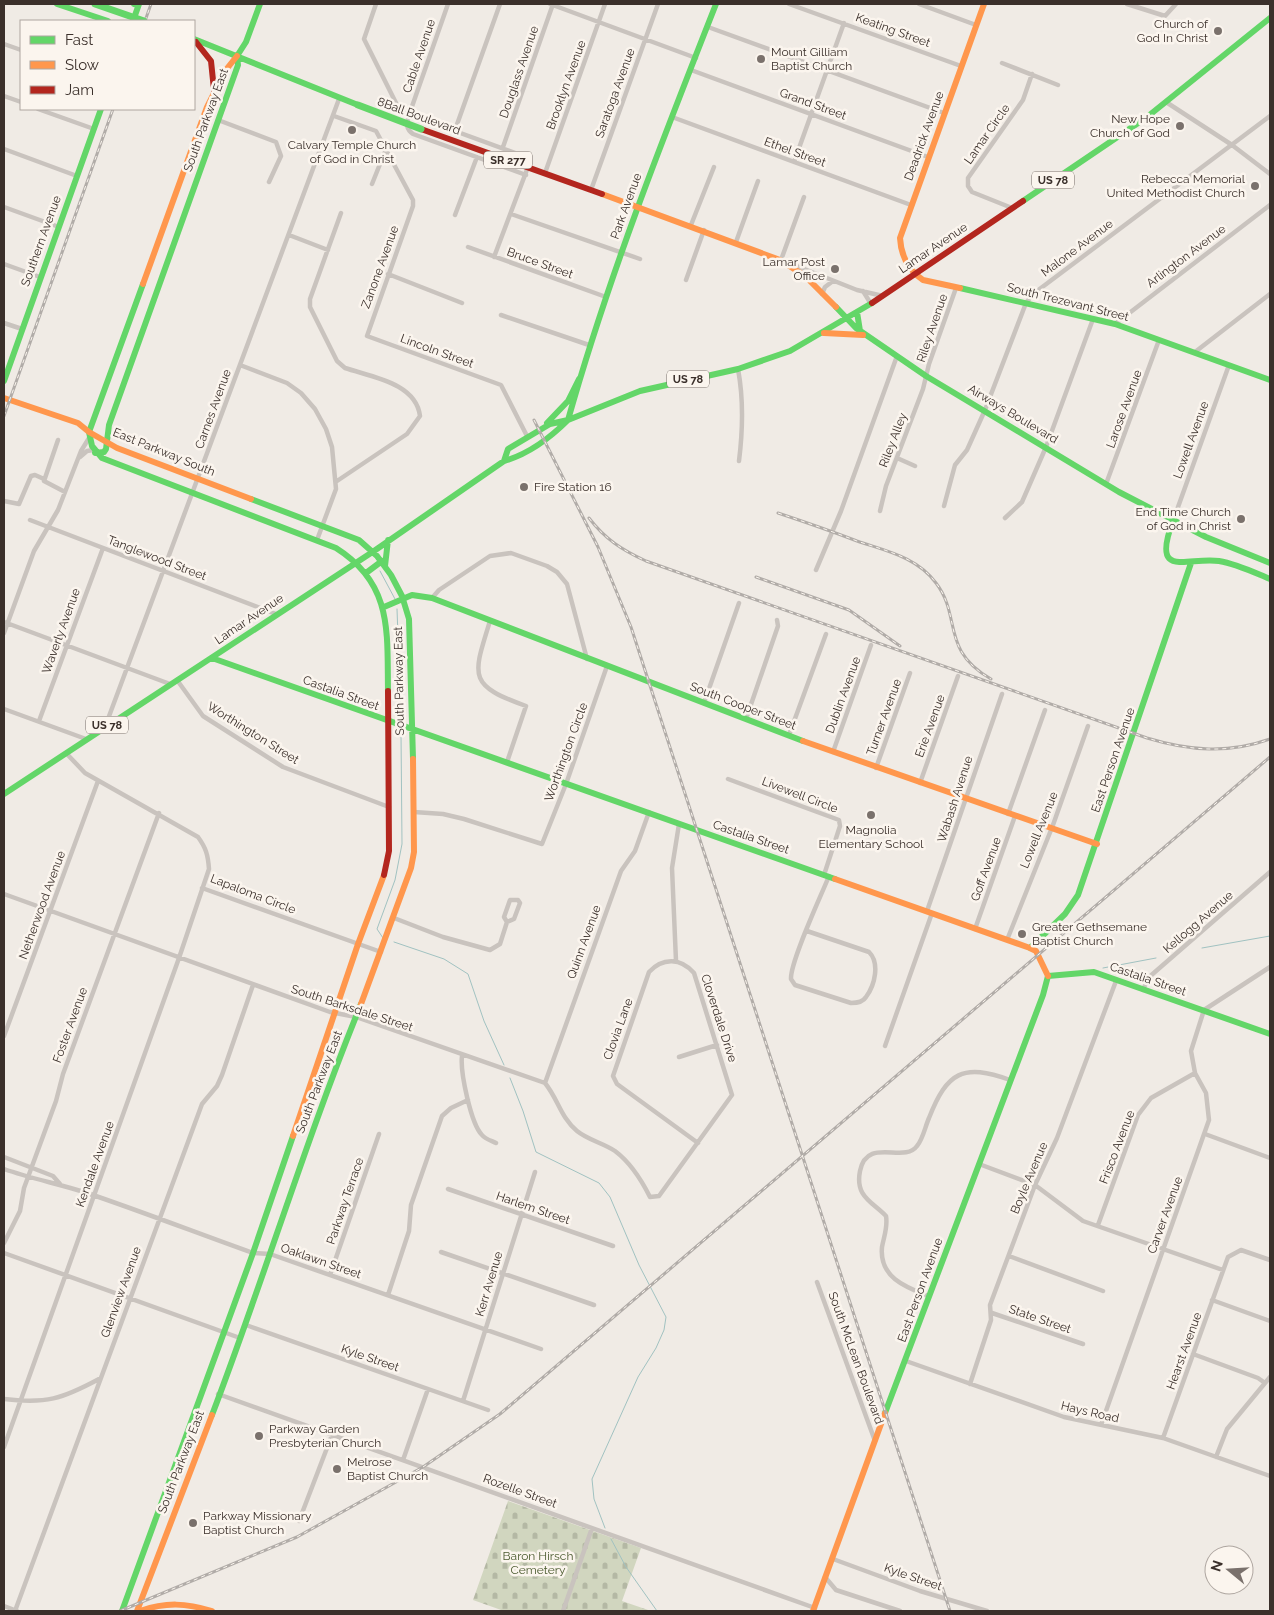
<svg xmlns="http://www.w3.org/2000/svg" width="1274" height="1615" font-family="Raleway,sans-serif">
<defs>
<pattern id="cemetery-stones" width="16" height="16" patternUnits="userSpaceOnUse" patternTransform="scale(1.25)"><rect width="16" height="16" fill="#d1d6bf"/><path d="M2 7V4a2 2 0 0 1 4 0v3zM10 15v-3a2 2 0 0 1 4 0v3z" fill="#b4b8a4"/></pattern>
</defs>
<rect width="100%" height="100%" fill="#f0ebe5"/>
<path fill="url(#cemetery-stones)" d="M508,1501L641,1548L622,1601L651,1611H504L473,1600Z"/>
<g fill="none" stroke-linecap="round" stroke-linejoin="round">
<path stroke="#a1c2c1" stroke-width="1" d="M380,571L395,599
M397,609L401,720
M383,938L377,929L395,880L402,844L401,733
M394,942L444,959L468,974L484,1021L504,1065
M1202,948L1270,936
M1103,968L1156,958
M510,1078L523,1111L536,1152L599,1183L610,1197L639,1265L666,1317L664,1330L656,1348L638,1377L592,1479L594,1499L605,1528
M611,1539L626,1567L657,1611"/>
<path stroke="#c9c3be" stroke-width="4.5" d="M376,4L364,39L400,111L529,158L528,167L494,257
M448,4L409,115C407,124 405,128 413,134L526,175
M550,4L696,58
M789,4L961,66
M919,4L976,25
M1127,4L1165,16L1176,4
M708,27L944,113
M4,44L21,50
M1002,63L1058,85
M691,70L928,157
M4,96L21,102
M1166,102L1232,145L1270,174
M38,109L94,129
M334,116L376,131L413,200V206L367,336L501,385L527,436
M672,117L911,205
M218,120L276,142L281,156L269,182
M455,130L500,4
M503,147L553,4
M4,149L77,176
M794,162L844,23
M545,173L605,4
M372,184L386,149
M591,190L658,4
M4,207L59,227
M1012,208L972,192L968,186V178L1023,100L1032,74
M511,214L640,259
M455,215L477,157
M691,225L714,167
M289,235L328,250
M736,242L758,181
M468,247L606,297
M781,260L804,197
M789,263L857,290L883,296
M4,264L40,277
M388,274L462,303
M686,280L704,230
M863,291L871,304
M822,294L825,287L833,281
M501,315L589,345
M4,323L22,329
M1115,324L1270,205
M1195,352L1270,294
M240,365L287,383L301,393L315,409L326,429L332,447L336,489L317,540
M738,369C744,401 743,429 739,461
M58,440L44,481L65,492
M80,457L87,451L93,450
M897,458L915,466
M337,481L407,434L420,416C416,383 372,377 345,368L337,361L310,307V299L341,213
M1106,484L1159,340
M4,501L19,504L31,476L35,475L44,479
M944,506L955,465L967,450L985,410L1026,303L1033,294L1270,116
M880,511L886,486L923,389L929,364L956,288
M1005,518L1022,502L1046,447L1093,319
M30,520L276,614
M1173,521L1229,365
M816,570L841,511L897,356
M432,598L439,590L490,556L511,553L547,566L557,572L567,584L587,659
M490,621C473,676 467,685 526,706L507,762
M4,622L170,684
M4,633L34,551L58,510L81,451L89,438
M177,680L203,716L283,767L389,807
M704,703L739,603
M4,709L86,739
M746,719L778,626L777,620
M39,721L103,548
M105,727L339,99
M789,735L826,634
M833,752L871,645
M876,768L910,673
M728,779L839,820L840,826L824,875
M920,783L958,676
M414,812L443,814L464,819L542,844L566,784L607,666
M1008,814L1045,710
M202,888L381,952
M4,894L330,1012L356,1017L545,1083C558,1099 561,1118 577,1131C588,1140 603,1143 615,1151C631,1163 641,1179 650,1197L659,1196L732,1095L694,973C681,958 663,957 649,972L613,1076L617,1084L698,1143
M927,911L1002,694
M394,918L443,937L490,950L500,944L507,922L514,919L520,903L518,900H510L504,917L507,922
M975,929L1015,816
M807,931L869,952C880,963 875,985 866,997C863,1002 856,1003 851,1003L795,985L791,979C790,962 821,896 829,876
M1007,940L1053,825L1088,726
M676,961L672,868L679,824
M1143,990L1148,978L1270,872
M4,1036L98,781
M885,1046L932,913
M462,1056C460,1072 471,1124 482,1135C485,1139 492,1141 496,1143
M679,1057L717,1045
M545,1083L621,871L635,851L649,812
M1205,1134L1270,1158
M4,1157L53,1176L60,1184
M979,1164L1035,1185L1083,1221L1223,1270
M4,1169C32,1179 60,1184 87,1193C143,1212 197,1233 253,1253L270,1254L541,1349
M448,1189L613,1246
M1098,1225L1138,1115L1151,1098L1195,1073
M4,1243L20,1211L24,1188L56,1101L63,1074L159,813
M441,1252L594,1305
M4,1253L240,1338
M1009,1256L1103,1291
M330,1275L379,1134
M817,1282L875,1441
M388,1295L409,1231L411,1205L442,1116L451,1108L468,1100
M928,1296C905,1287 879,1277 882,1247C884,1236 888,1227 886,1216C871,1201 855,1196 860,1171C867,1136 904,1164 917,1146C923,1139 925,1127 929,1118C947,1072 963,1063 1010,1080
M1212,1300L1270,1321
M992,1313L1083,1344
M246,1325L488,1410
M1193,1354L1258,1378L1265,1383
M906,1361L1064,1417L1163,1438L1270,1476
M970,1384L991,1320L990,1305L1035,1185L1057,1138L1116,981
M218,1394L815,1608
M4,1399C46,1404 62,1399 99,1379
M463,1401L535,1172
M1101,1425L1209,1120L1206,1093L1195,1073L1191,1051L1204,1010L1270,967
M1163,1438L1228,1257L1241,1250L1270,1260
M4,1447L179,958L209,869C208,855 206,848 198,837L85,773L66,753
M1216,1457L1227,1429L1270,1377
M403,1460L428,1389
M299,1521L332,1435
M833,1559L920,1591L987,1611
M825,1577L836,1590L900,1611
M4,1606L17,1611
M15,1611L202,1104L217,1086L222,1075L253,985
M563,1611L592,1528"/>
<path stroke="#63d668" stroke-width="6" d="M57,4L108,21
M134,4L138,5
M133,21L139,4
M194,39L358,105
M237,56L246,42L260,4
M1023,201L1147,117L1270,18
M143,284L89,432L92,446L102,458L336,548C393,584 387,632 388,691
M960,288L1115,324L1270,380
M836,307L856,328L926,376L1119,492L1206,537L1270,563
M857,312L860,331
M4,381L101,109
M568,420C608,278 662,141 716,4
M547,423L568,401L579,379
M95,453L104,452L106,449L109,425L238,65L237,56
M504,461L508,449L550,424L568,420L640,391L738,369L790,351L872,303
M251,499L359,540L377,556L391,575L402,596L409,619L413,759
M1173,521C1150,581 1189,556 1219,561C1237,564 1253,572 1270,579
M385,566L388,540
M366,573L382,561
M384,607L412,595L432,598L803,741
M212,658L835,879
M4,794L374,551L504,461C529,454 550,438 568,420
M1030,948L1065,914L1078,895L1191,563
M1048,976L1094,972L1270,1034
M885,1413L1043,995L1048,976
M212,1415C264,1279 306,1139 361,1004
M122,1611L253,1253L293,1136"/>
<path stroke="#ff974d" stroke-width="6" d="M602,194L780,260L805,276L836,307
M143,284L207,107L225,71L237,56
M960,288L923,280C908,270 901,256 900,238L984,4
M824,333L863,335
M4,398L78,423L89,432
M89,432L117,448L251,499
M803,741L1097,844
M835,879L1030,948L1036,951L1048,976
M361,1004L411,868L414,852L413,759
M293,1136L358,944L384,875
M137,1611L212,1415
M140,1611C166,1602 186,1603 212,1611
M813,1611L885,1413"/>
<path stroke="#b3261e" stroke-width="6" d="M196,42L211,61L214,90
M421,129L602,194
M872,303L1023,201
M384,875L389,851L388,691"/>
<g stroke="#b1aca8" stroke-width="3">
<path id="rail" d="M145,21L151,4
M4,416L113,109
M534,420L598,547L631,627L950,1611
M778,513C805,522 831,531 857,541C886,551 917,557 936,583C962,617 940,650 991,679
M589,518C605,539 622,550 646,561L1147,738C1190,751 1228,754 1270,739
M756,577L849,610L900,646
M120,1611L297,1537L423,1467L500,1414L1270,757"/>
</g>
<use href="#rail" stroke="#fbf5ee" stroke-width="1" stroke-dasharray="4" stroke-linecap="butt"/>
<path stroke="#63d668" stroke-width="7" d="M95,4L144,21
M358,105L421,129"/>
</g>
<g fill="#7a716c" stroke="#fbf5ee" stroke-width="2">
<circle cx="1218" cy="31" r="5"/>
<circle cx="761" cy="59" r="5"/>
<circle cx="1180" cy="126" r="5"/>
<circle cx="352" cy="130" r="5"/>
<circle cx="1255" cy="186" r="5"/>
<circle cx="835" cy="269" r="5"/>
<circle cx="524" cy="487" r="5"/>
<circle cx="1241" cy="519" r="5"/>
<circle cx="871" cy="815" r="5"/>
<circle cx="1022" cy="934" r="5"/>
<circle cx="259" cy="1436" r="5"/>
<circle cx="337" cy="1469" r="5"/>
<circle cx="193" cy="1523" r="5"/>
</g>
<g text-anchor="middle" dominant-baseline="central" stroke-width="5" stroke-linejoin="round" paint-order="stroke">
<g fill="#fbf5ee" stroke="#756b66" stroke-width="1">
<rect x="484" y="151.5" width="48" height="17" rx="4"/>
<rect x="1032" y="171.5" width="42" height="17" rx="4"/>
<rect x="667" y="370.5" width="42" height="17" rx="4"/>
<rect x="86" y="716.5" width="42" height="17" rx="4"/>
</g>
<g font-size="11" font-weight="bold" fill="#3b302b">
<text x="508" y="160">SR 277</text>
<text x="1053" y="180">US 78</text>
<text x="688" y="379">US 78</text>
<text x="107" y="725">US 78</text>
</g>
<g font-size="12" fill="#3b302b" stroke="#fbf5ee" text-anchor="start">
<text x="1208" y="24" text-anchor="end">Church of<tspan x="1208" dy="14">God In Christ</tspan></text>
<text x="771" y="52">Mount Gilliam<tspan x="771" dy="14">Baptist Church</tspan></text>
<text x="1170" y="119" text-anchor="end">New Hope<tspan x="1170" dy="14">Church of God</tspan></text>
<text x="352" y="145" text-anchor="middle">Calvary Temple Church<tspan x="352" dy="14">of God in Christ</tspan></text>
<text x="1245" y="179" text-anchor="end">Rebecca Memorial<tspan x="1245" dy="14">United Methodist Church</tspan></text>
<text x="825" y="262" text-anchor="end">Lamar Post<tspan x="825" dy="14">Office</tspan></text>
<text x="534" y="487">Fire Station 16</text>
<text x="1231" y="512" text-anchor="end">End Time Church<tspan x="1231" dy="14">of God in Christ</tspan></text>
<text x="871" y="830" text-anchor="middle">Magnolia<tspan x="871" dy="14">Elementary School</tspan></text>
<text x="1032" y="927">Greater Gethsemane<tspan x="1032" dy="14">Baptist Church</tspan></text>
<text x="269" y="1429">Parkway Garden<tspan x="269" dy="14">Presbyterian Church</tspan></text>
<text x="347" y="1462">Melrose<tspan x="347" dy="14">Baptist Church</tspan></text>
<text x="203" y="1516">Parkway Missionary<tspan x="203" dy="14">Baptist Church</tspan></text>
</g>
<g font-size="12" fill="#3b302b" stroke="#fbf5ee">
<text transform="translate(893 30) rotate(20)">Keating Street</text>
<text transform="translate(419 56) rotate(-71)">Cable Avenue</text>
<text transform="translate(519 72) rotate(-71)">Douglass Avenue</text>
<text transform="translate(566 85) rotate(-70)">Brooklyn Avenue</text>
<text transform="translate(615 93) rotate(-70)">Saratoga Avenue</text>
<text transform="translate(813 104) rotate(20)">Grand Street</text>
<text transform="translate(419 116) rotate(20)">8Ball Boulevard</text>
<text transform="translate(206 120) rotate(-70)">South Parkway East</text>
<text transform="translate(987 134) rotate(-55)">Lamar Circle</text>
<text transform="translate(924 136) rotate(-70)">Deadrick Avenue</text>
<text transform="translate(795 152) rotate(20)">Ethel Street</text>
<text transform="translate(626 206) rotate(-70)">Park Avenue</text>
<text transform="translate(41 241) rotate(-70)">Southern Avenue</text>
<text transform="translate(933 248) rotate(-34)">Lamar Avenue</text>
<text transform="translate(1077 248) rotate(-37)">Malone Avenue</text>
<text transform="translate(1186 256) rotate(-37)">Arlington Avenue</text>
<text transform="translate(540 263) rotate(20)">Bruce Street</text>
<text transform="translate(380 267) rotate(-70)">Zanone Avenue</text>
<text transform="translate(1068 302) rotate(14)">South Trezevant Street</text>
<text transform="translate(932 328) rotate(-71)">Riley Avenue</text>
<text transform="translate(437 351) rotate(20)">Lincoln Street</text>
<text transform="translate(213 409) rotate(-70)">Carnes Avenue</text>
<text transform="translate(1124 409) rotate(-70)">Larose Avenue</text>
<text transform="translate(1013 414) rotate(31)">Airways Boulevard</text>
<text transform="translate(893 440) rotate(-69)">Riley Alley</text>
<text transform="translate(1191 440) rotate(-70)">Lowell Avenue</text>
<text transform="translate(164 452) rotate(22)">East Parkway South</text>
<text transform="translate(157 558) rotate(21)">Tanglewood Street</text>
<text transform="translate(249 619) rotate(-34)">Lamar Avenue</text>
<text transform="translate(61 631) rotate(-70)">Waverly Avenue</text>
<text transform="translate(399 681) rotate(-91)">South Parkway East</text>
<text transform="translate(341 693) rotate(20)">Castalia Street</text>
<text transform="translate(843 695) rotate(-70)">Dublin Avenue</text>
<text transform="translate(743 706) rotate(21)">South Cooper Street</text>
<text transform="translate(884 717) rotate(-70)">Turner Avenue</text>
<text transform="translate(930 726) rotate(-70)">Erie Avenue</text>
<text transform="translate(253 733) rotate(32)">Worthington Street</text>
<text transform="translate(566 752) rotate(-70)">Worthington Circle</text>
<text transform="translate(1113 760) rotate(-71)">East Person Avenue</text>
<text transform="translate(800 795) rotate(21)">Livewell Circle</text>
<text transform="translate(955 799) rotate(-72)">Wabash Avenue</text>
<text transform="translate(1039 830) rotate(-68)">Lowell Avenue</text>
<text transform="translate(751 837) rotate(19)">Castalia Street</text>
<text transform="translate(986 869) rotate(-70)">Goff Avenue</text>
<text transform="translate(253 894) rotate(21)">Lapaloma Circle</text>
<text transform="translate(42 905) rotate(-70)">Netherwood Avenue</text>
<text transform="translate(1198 922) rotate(-41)">Kellogg Avenue</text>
<text transform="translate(584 942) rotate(-70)">Quinn Avenue</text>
<text transform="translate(1148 979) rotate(19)">Castalia Street</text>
<text transform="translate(352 1008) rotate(18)">South Barksdale Street</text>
<text transform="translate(719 1018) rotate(72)">Cloverdale Drive</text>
<text transform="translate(70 1025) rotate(-70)">Foster Avenue</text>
<text transform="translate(618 1029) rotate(-70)">Clovia Lane</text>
<text transform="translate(319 1082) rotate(-69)">South Parkway East</text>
<text transform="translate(1117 1147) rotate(-69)">Frisco Avenue</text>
<text transform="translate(95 1164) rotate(-70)">Kendale Avenue</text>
<text transform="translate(1029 1178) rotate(-67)">Boyle Avenue</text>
<text transform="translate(345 1201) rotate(-71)">Parkway Terrace</text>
<text transform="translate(533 1208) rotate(19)">Harlem Street</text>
<text transform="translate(1165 1215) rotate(-70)">Carver Avenue</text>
<text transform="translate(321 1261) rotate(19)">Oaklawn Street</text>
<text transform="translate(489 1284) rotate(-73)">Kerr Avenue</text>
<text transform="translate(920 1290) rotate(-70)">East Person Avenue</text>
<text transform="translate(121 1292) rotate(-70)">Glenview Avenue</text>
<text transform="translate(1040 1319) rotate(19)">State Street</text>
<text transform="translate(1184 1351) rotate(-70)">Hearst Avenue</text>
<text transform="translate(370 1358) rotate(19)">Kyle Street</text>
<text transform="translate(856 1358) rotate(70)">South McLean Boulevard</text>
<text transform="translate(1090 1412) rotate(13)">Hays Road</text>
<text transform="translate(181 1462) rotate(-69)">South Parkway East</text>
<text transform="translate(520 1491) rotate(20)">Rozelle Street</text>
<text transform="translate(913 1577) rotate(19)">Kyle Street</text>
</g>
<g font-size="12" fill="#4a5a2e" stroke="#fbf5ee">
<text x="538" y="1556">Baron Hirsch<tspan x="538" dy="14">Cemetery</tspan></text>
</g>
</g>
<rect width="1274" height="1615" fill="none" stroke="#3b302b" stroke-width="10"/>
<rect x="20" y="20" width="175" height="90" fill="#fbf5ee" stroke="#aea6a0"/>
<rect x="30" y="36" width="25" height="8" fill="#63d668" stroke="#aea6a0"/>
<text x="65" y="45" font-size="15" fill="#3b302b">Fast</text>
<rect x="30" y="61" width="25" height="8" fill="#ff974d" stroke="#aea6a0"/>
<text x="65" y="70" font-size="15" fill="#3b302b">Slow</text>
<rect x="30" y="86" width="25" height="8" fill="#b3261e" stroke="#aea6a0"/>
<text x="65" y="95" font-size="15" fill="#3b302b">Jam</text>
<g transform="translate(1229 1570) rotate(288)"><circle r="24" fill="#fbf5ee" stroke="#aea6a0"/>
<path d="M0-4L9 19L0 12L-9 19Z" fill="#7a716c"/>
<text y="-8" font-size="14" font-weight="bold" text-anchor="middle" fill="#3b302b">N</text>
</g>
</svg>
